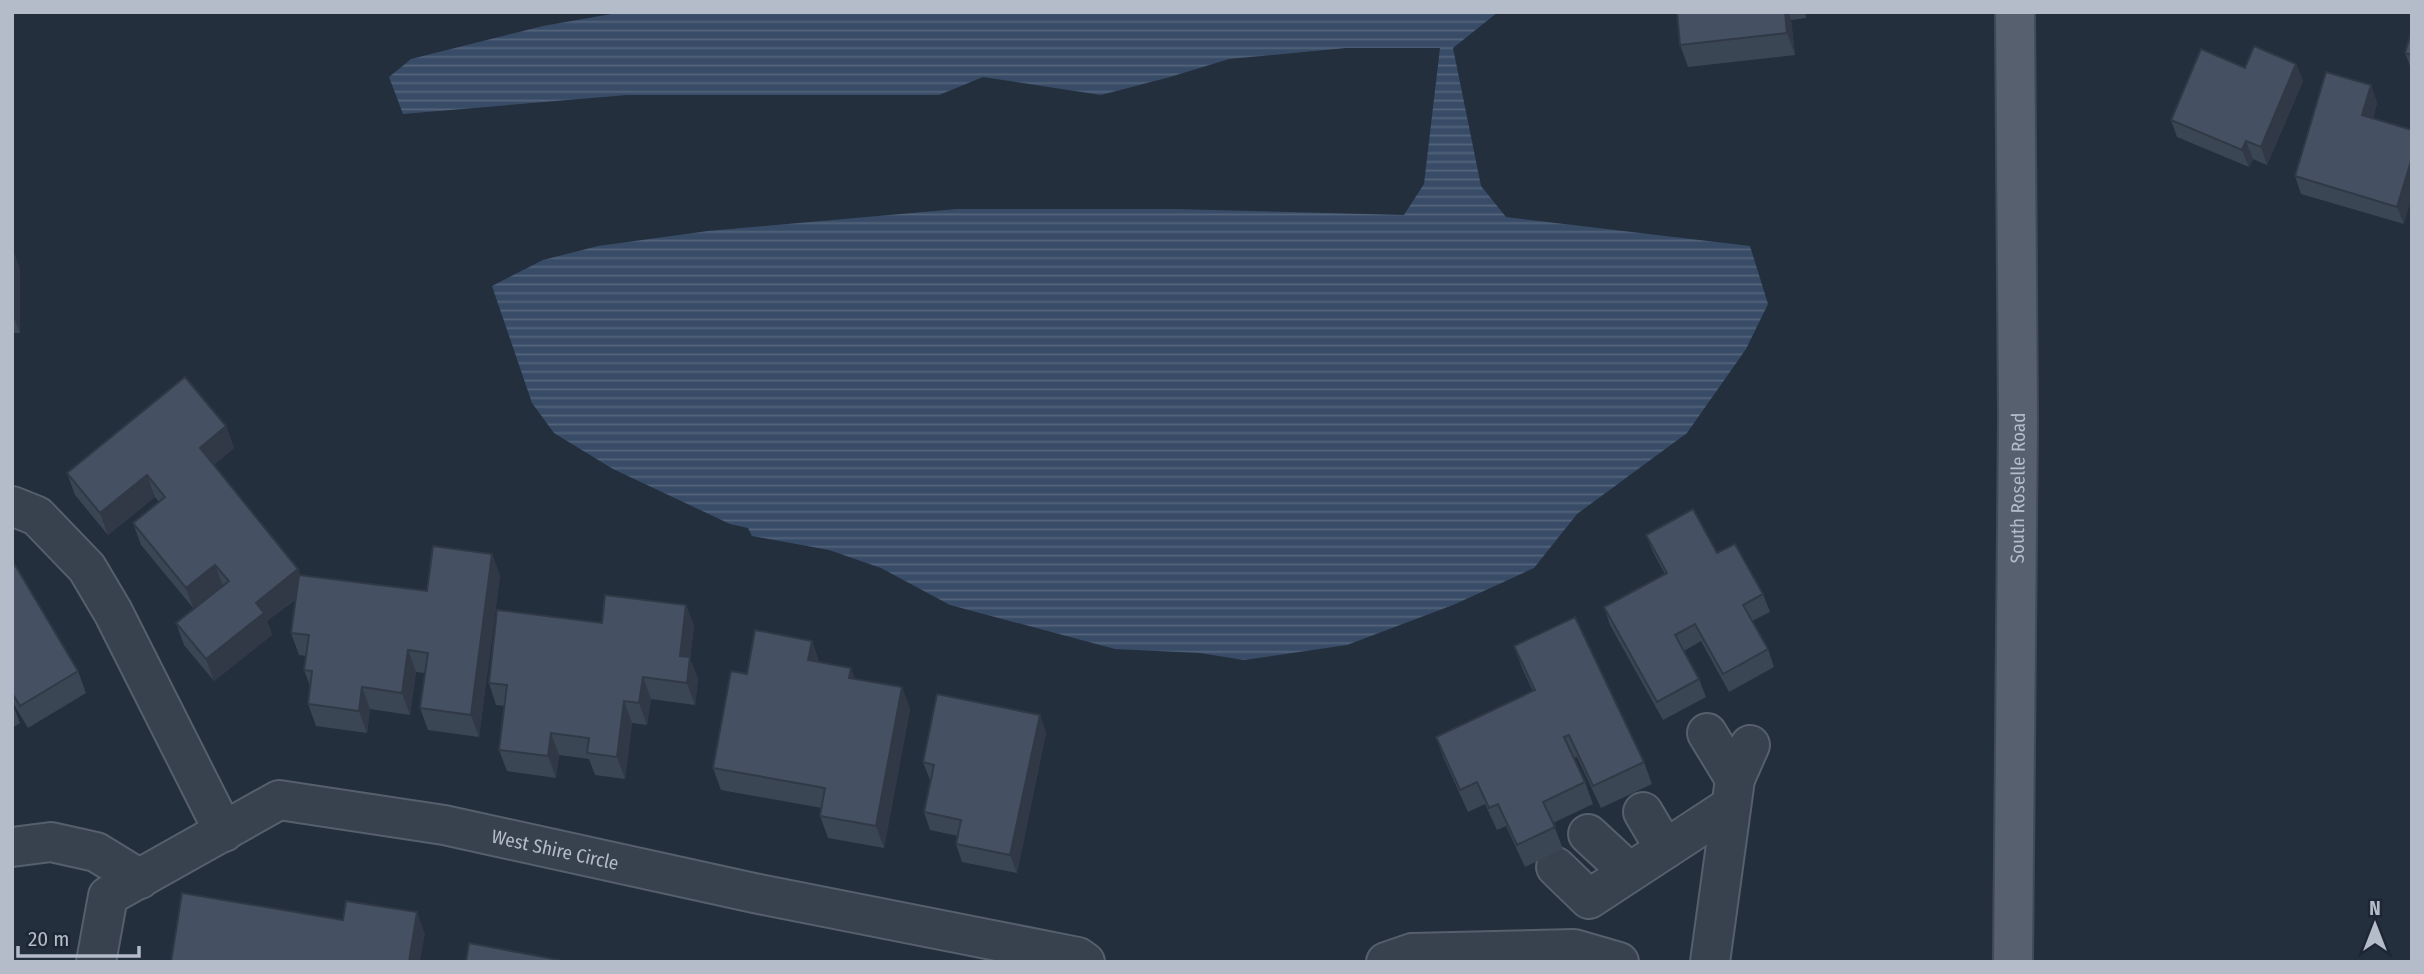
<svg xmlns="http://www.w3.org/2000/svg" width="2424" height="974" font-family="'Fira Sans Condensed',sans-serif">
<defs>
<pattern id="water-rules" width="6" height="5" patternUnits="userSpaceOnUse" patternTransform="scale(1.75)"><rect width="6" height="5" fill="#394c67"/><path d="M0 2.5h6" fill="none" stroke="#53647b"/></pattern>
</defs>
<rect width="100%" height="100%" fill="#242f3e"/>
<path fill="url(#water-rules)" d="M623,12H1498L1453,48L1481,186L1506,217L1750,246L1768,304L1746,349L1687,433L1577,514L1534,568L1453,605L1347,645L1244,660L1200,653L1115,649L950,605L881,568L829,550L752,536L748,528L730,524L613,469L554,433L532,403L492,286L543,260L598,246L708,231L957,209H1174L1404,215L1424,184L1440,48H1346L1229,59L1170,77L1101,95L983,77L939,95H627L403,114L389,77L411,59L543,26Z"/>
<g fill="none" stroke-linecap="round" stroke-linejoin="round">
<g stroke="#565f6c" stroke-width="42">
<g id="minor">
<path d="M12,506L37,516L87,568L113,612L224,832"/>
<path d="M1707,733L1735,779"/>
<path d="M1643,812L1665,849"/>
<path d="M1588,834L1629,872"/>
<path d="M12,847L51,842L96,852L140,879"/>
<path d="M1556,867L1589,899L1731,806"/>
<path id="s1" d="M96,962L108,896L279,800L444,825L754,893L1078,957L1085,962"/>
<path d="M1386,962L1412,953L1574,949L1619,962"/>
<path d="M1710,962L1735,779L1750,745"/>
</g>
</g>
<g stroke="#414a57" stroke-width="42">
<g id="major">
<path id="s2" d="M2013,962L2018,419L2015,12"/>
</g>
</g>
<use href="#minor" stroke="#38414e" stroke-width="38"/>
<use href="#major" stroke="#56606e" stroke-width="38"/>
</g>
<path fill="#3b4654" d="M1677,12H1805L1806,18L1791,20L1795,55L1688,67L1680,45Z
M2412,30V71L2405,53Z
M2296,64L2303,81L2267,165L2253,159L2249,167L2177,137L2171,120L2245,68Z
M2371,85L2377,103L2373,118L2404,224L2301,194L2295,176Z
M12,251H13L20,269V333H12Z
M226,426L234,448L214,465L298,569L300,575L427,591L492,554L500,576L479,737L428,730L420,708L425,673L416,672L410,715L370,709L367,733L316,726L308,704L310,686L304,670L306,656L299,655L291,633L296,599L267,621L272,635L214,681L184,645L176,623L194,609L141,545L133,523L159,502L155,497L108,535L75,495L67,473Z
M1646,535L1717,553L1763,594L1770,612L1752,621L1768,649L1774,667L1729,692L1701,641L1684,651L1699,679L1706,697L1663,720L1610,625L1604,607L1665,574L1653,552Z
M12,560L78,671L86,693L28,728L12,701Z
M686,605L694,626L690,659L698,679L695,705L651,699L647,725L632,723L625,779L595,775L589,759L559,755L556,778L507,771L499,750L505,706L496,705L489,683L602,623Z
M812,641L819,662L855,679L902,687L910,709L884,848L828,838L820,816L822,808L721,790L713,768L747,674Z
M1514,646L1644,762L1652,784L1601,808L1577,757L1574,758L1585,782L1593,804L1553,823L1563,849L1525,867L1506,826L1497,830L1485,804L1468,812L1444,759L1436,737L1533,691L1522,668Z
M12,703L20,723L12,728Z
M1040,715L1046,733L1017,873L962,862L956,844L958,836L930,830L924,812L930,780L923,762Z"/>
<path fill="#303945" d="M1785,12H1789L1791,20L1795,55L1787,33Z
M2296,64L2303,81L2267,165L2261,147Z
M2371,85L2377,103L2368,133L2362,115Z
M2246,141L2253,159L2249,167L2242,150Z
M2412,158V197L2404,224L2397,207Z
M13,251L20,269V333L13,315Z
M226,426L234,448L208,470L200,448Z
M147,475L155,497L108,535L100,513Z
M492,554L500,576L479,737L471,715Z
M215,565L223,586L194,610L186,588Z
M298,569L306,590L267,621L272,635L214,681L206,659L256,603Z
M686,605L694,626L690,659L698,679L695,705L687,683L680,656Z
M812,641L819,663L808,660Z
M408,650L416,672L410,715L402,693Z
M851,668L859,690L849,678Z
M643,677L651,699L647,725L639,703Z
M362,687L370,709L367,733L359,711Z
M902,687L910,709L884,848L876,826Z
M624,701L632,723L625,779L617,757Z
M1040,715L1046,733L1017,873L1010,855Z
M551,733L559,755L556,778L548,756Z
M417,912L425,934L420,962H409Z"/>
<path fill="#455162" stroke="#303945" stroke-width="2" d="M1677,12H1785L1787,33L1680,45Z
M2412,30V55L2405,53Z
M2254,46L2296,64L2261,147L2246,141L2242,150L2171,120L2201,49L2245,68Z
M2326,72L2371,85L2362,115L2412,130V158L2397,207L2295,176Z
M12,251H13V315H12Z
M185,377L226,426L200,448L298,569L256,603L264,613L206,659L176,623L229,581L215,565L186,588L133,523L165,497L147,475L100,513L67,473Z
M1693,509L1717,553L1735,544L1763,594L1743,605L1768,649L1723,674L1695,624L1675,635L1699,679L1657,702L1604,607L1667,573L1646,535Z
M433,546L492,554L471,715L420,708L428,653L408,650L402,693L362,687L359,711L308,704L312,671L304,670L309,635L291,633L299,575L427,591Z
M12,560L78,671L20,706L12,693Z
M605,595L686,605L680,656L690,657L687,683L643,677L639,703L624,701L617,757L587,753L589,738L551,733L548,756L499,750L507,685L489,683L497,610L602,623Z
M1575,617L1644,762L1593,786L1569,735L1564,737L1585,782L1543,802L1555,827L1517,845L1498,804L1489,808L1477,782L1460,790L1436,737L1535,690L1514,646Z
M755,630L812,641L808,660L851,668L849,678L902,687L876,826L820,816L825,788L713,768L731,671L747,674Z
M937,694L1040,715L1010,855L956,844L961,820L924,812L934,765L923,762Z
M182,893L343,920L346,901L417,912L409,962H171Z
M469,943L559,960L558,962H466Z"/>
<g text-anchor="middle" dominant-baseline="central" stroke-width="7" stroke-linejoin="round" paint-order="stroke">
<g font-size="19" fill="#b4bcc9" stroke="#1d2633">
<text stroke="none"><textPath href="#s2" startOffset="474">South Roselle Road</textPath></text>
<text stroke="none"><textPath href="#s1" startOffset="544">West Shire Circle</textPath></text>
</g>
</g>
<rect width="2424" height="974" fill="none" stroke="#b4bcc9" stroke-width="28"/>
<g transform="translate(2375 925)" stroke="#1d2633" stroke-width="5" paint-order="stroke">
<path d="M0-5L12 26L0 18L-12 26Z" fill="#b4bcc9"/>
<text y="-10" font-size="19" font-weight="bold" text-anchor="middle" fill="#b4bcc9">N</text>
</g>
<path d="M18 946v10h121v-10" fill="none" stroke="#b4bcc9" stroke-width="3.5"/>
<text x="28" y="946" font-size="21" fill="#b4bcc9" stroke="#1d2633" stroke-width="5" paint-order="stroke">20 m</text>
</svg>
